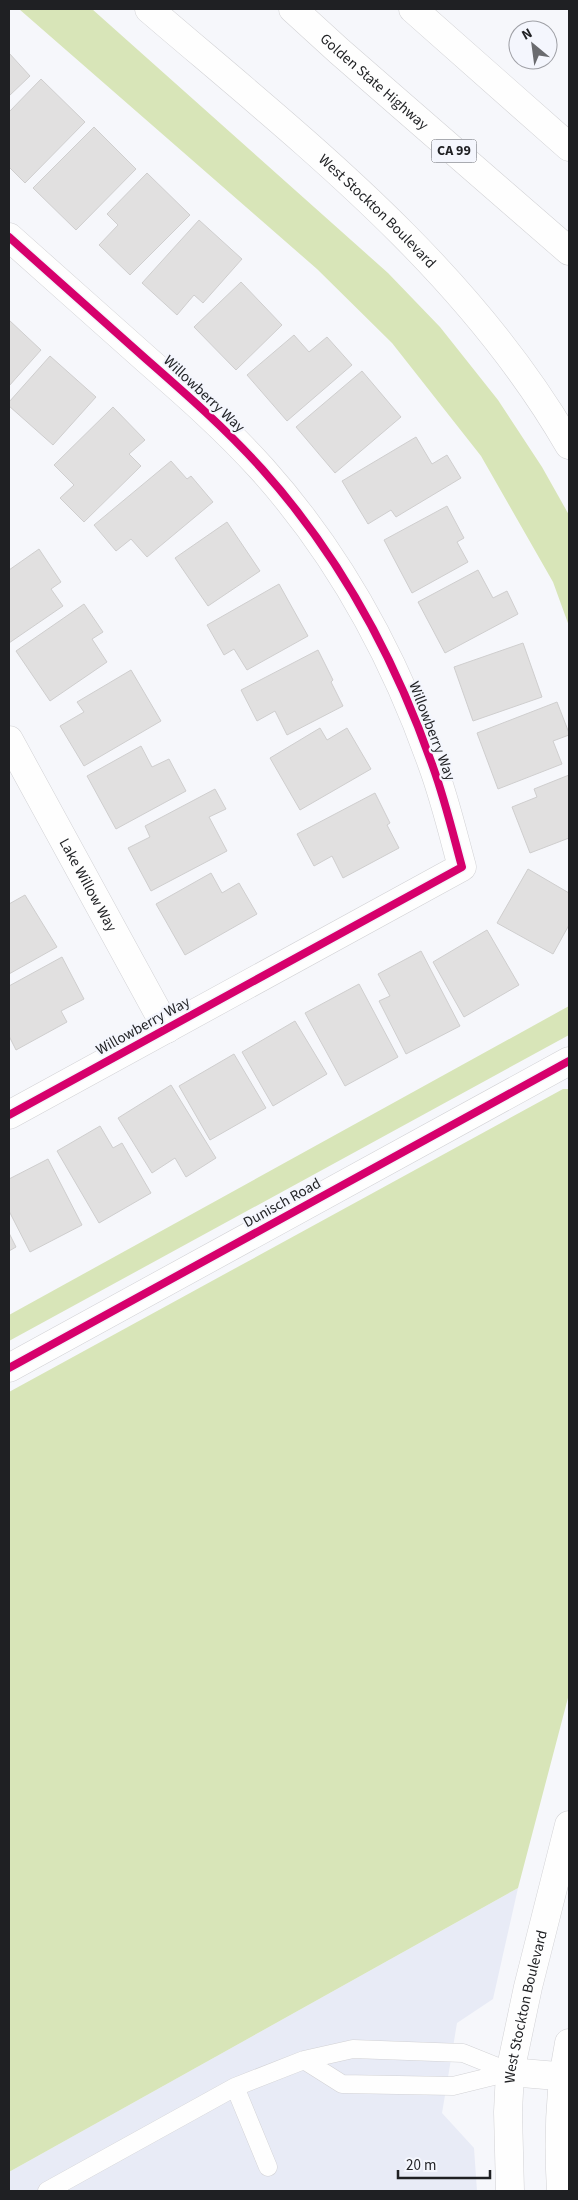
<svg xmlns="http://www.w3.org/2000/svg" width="578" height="2200" font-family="'Source Sans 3',sans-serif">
<rect width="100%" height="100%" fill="#f6f7fb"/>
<path fill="#e8ebf6" d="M518,1888L493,1999L457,2023L442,2113L474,2148L477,2191H9V2172Z"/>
<path fill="#d8e5b8" d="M19,9H92L388,273L440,327L498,400L542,467L569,515V626L553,582L481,456L392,343L317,269Z
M569,1006V1035L9,1341V1315Z
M563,1089H569V1694L518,1888L9,2172V1392Z"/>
<path fill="#e1e0e0" stroke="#cfcece" d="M9,53L30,76L9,96Z
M41,79L85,122L25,183L9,167V112Z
M94,127L136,169L76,230L33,188Z
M147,173L190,215L130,275L99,245L118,225L107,214Z
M199,220L242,259L203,303L194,295L177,315L142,283Z
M241,282L282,325L236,370L194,327Z
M9,320L41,350L9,386Z
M294,335L309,352L327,337L352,365L287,421L247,375Z
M50,356L96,397L53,445L9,406V402Z
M362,371L401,417L335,473L296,427Z
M113,407L145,440L129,454L141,466L84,522L60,498L74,485L54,465Z
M416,437L432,464L447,455L461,478L396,517L391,510L368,524L342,481Z
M171,461L187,479L191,476L213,502L147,557L131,539L116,551L94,525Z
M447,506L464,538L457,542L468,562L412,593L384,540Z
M227,522L260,571L208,606L175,558Z
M39,549L61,582L51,589L63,606L9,643V570Z
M478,570L493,598L507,591L518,614L445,653L418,602Z
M279,584L308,636L247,670L234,649L224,655L207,625Z
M84,604L103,632L92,639L107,662L50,701L16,651Z
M523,643L542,697L473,721L454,667Z
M318,650L333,680L331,682L343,706L287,735L275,711L257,721L241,690Z
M131,670L161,721L84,766L60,726L84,712L77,702Z
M557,702L569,733V735L553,741L562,764L498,789L477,733Z
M320,728L327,740L347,728L371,769L300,810L270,758Z
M141,746L152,767L169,759L186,791L116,829L87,776Z
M569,775V838L530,853L512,807L537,797L534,789Z
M215,789L226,809L209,817L227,851L151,891L128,848L150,837L145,826Z
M375,793L390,823L387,825L399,848L343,878L332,856L314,866L297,834Z
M528,869L569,893V925L553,954L497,923Z
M211,873L222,893L239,883L257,914L185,955L156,904Z
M25,895L57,947L9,974V904Z
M487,930L519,985L464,1017L433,962Z
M421,951L460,1026L406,1054L379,1001L390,996L378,974Z
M62,957L84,999L61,1011L67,1022L16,1050L9,1036V986Z
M359,984L398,1057L345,1086L305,1013Z
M295,1021L327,1074L273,1106L242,1052Z
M234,1054L266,1108L210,1140L179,1086Z
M171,1085L216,1158L186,1177L175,1158L152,1173L118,1118Z
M100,1126L113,1148L122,1143L151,1193L99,1223L57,1151Z
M48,1159L82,1225L30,1252L9,1211V1179Z
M9,1233L16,1247L9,1251Z"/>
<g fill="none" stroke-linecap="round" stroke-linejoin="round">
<g stroke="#d2d2d5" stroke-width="19">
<path id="lane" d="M304,2060L342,2084L453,2086L510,2072
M235,2087L268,2167
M47,2191L235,2087L304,2060L353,2049L463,2053L510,2072"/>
</g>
<g stroke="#d2d2d5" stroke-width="29">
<g id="street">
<path d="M9,237C55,278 100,318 146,359C186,394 226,429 262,469C339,555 395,658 433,767C445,800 453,834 462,867L9,1115"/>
<path id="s1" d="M9,740L167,1029"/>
<path d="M9,1368L569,1061"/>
<path d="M510,2072L569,2077"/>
</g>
</g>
<g stroke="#d2d2d5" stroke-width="29">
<g id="secondary">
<path id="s2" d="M149,9C303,141 466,267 569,445"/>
<path id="s3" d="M510,2191L508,2112L510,2072L528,1987L569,1825"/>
<path d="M561,2191C558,2142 559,2092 569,2043"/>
</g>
</g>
<g stroke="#d2d2d5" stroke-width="29">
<g id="highway">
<path id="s4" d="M293,9L339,51L569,251"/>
<path d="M413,9L569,147"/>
</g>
</g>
<use href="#lane" stroke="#fefefe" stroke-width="18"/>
<use href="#street" stroke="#fefefe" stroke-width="28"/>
<use href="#secondary" stroke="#fefefe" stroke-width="28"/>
<use href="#highway" stroke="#fefefe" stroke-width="28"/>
<g stroke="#f4f6fd" stroke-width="11">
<path id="cycleway" d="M9,237C55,278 100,318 146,359C186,394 226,429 262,469C339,555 395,658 433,767C445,800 453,834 462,867L9,1115
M9,1368L569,1061"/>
</g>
<use href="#cycleway" stroke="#d6006c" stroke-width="8"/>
</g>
<g text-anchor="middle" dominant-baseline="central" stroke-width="4.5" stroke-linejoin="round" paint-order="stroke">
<rect fill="#f4f6fd" stroke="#5f6064" stroke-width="1" x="431.5" y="139.5" width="45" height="23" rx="4"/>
<g font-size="14" font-weight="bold" fill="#1f2023">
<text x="454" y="151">CA 99</text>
</g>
<g font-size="15" fill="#1f2023" stroke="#f4f6fd">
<text stroke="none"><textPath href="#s4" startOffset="109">Golden State Highway</textPath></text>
<text stroke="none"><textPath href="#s2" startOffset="305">West Stockton Boulevard</textPath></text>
<text transform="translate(204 394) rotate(43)">Willowberry Way</text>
<text transform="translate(432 731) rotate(69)">Willowberry Way</text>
<text stroke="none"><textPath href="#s1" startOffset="165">Lake Willow Way</textPath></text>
<text transform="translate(143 1026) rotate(-29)">Willowberry Way</text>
<text transform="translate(282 1203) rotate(-29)">Dunisch Road</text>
<text stroke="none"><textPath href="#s3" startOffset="186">West Stockton Boulevard</textPath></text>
</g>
</g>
<rect width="578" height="2200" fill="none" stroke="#1f2023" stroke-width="20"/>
<g transform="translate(533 45) rotate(331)"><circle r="24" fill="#f4f6fd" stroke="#9fa0a6"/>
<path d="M0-4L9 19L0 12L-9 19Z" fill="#6a6b6f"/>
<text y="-8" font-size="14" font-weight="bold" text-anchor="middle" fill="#1f2023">N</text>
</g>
<path d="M398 2170v8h92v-8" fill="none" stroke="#1f2023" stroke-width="2.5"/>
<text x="406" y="2170" font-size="15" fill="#1f2023" stroke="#f4f6fd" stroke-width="4" paint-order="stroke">20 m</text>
</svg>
